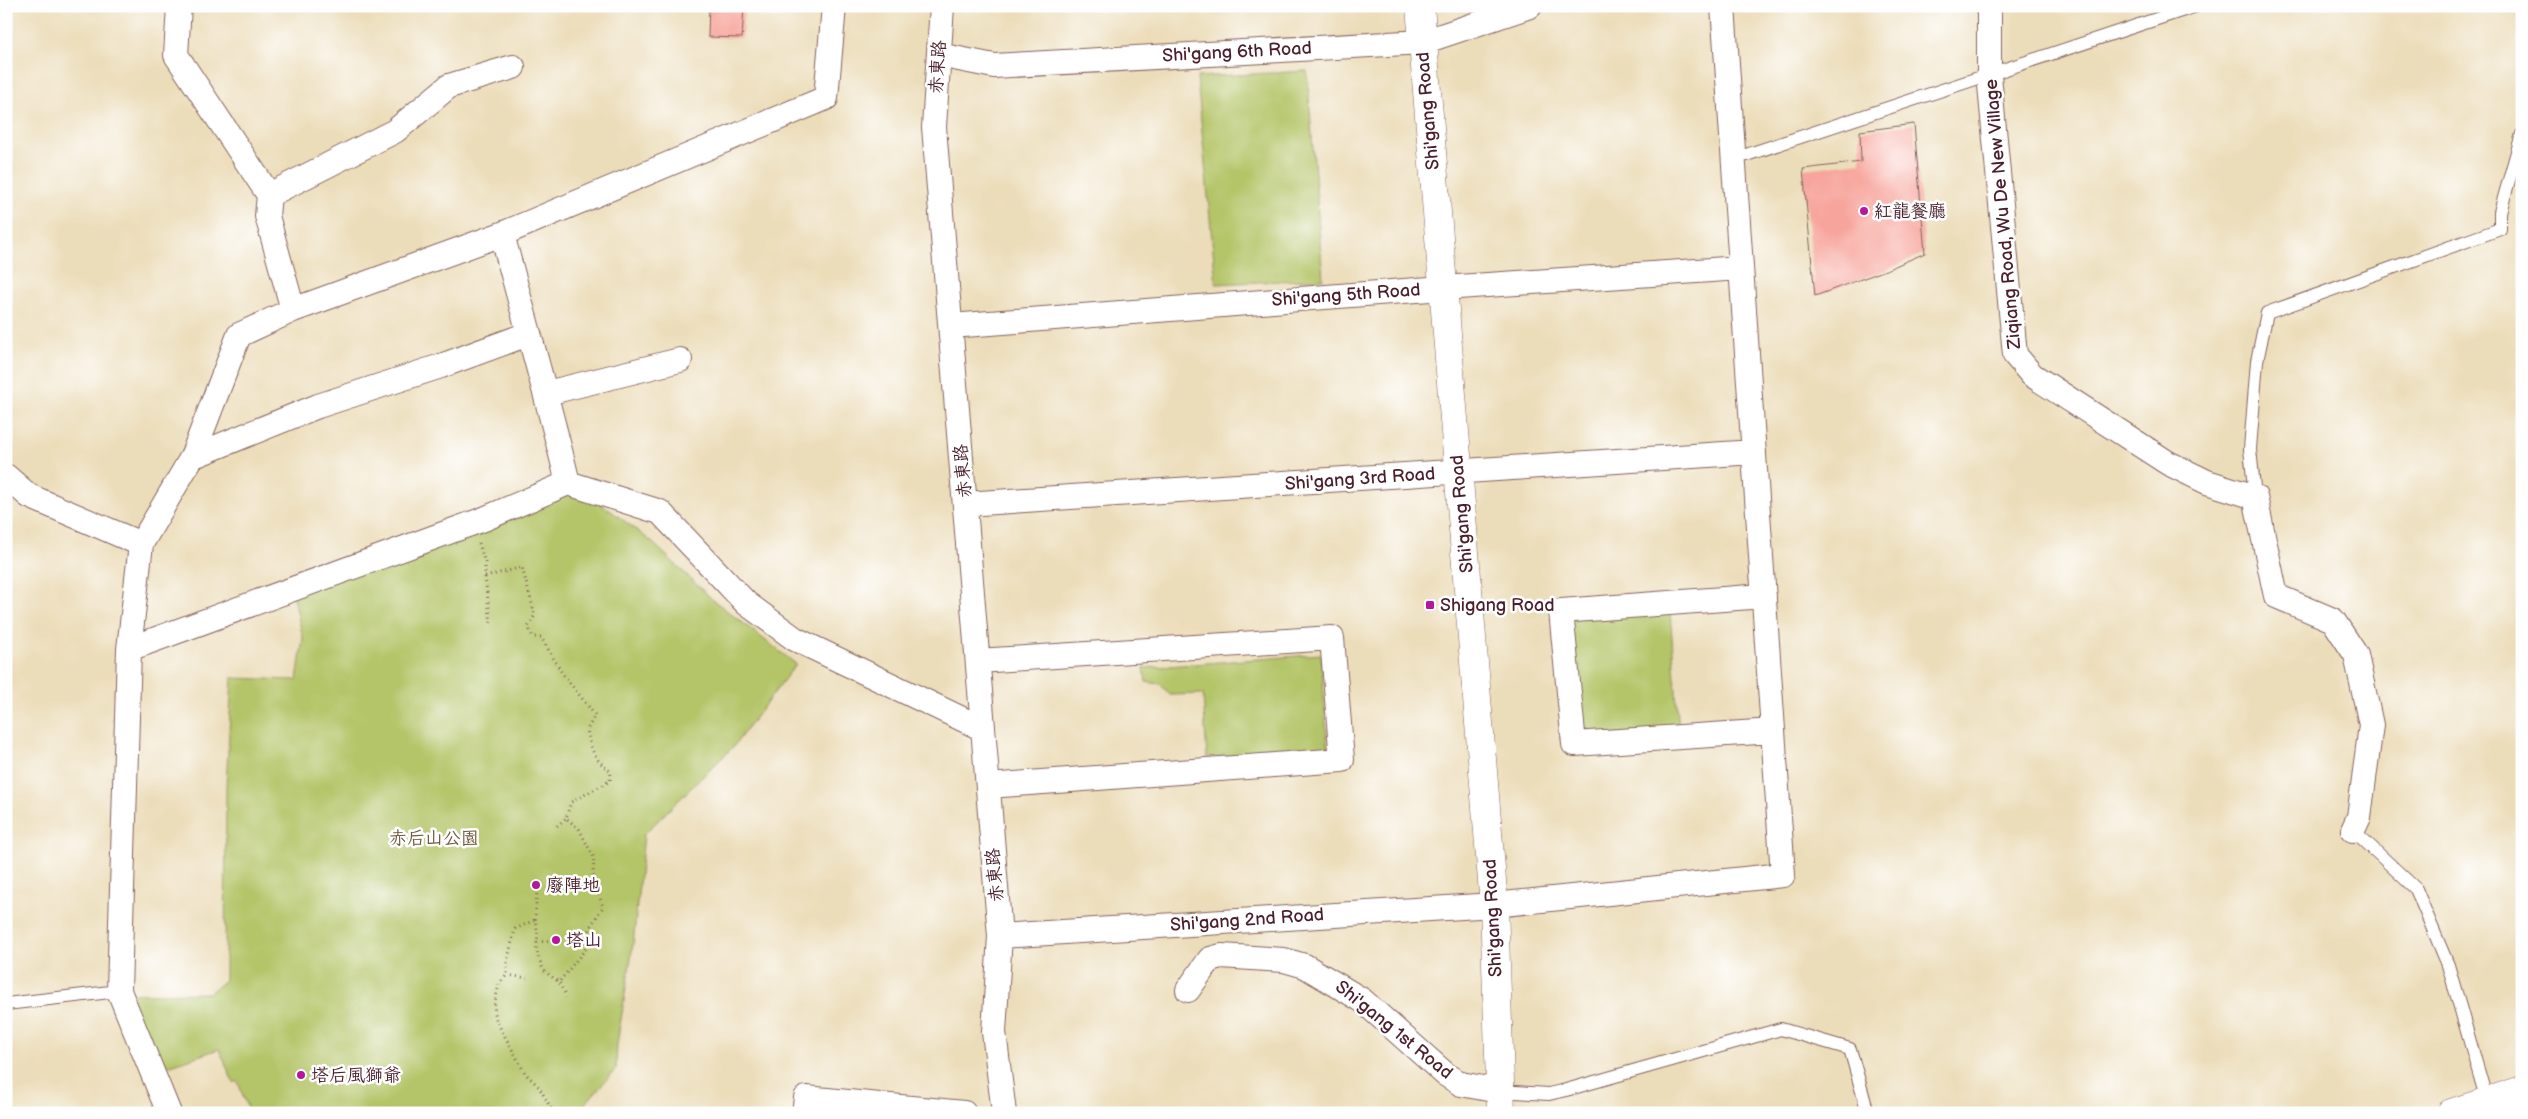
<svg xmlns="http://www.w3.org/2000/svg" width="2528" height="1119" font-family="'Balsamiq Sans','LXGW WenKai TC',sans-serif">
<rect width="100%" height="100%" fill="#fff"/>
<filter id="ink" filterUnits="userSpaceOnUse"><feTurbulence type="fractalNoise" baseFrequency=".02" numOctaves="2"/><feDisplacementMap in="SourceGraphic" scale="10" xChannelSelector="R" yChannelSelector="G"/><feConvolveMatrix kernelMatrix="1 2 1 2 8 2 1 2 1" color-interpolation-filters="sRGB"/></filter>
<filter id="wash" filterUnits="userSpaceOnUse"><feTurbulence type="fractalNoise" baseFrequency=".0096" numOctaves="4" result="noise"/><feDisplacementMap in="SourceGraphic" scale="20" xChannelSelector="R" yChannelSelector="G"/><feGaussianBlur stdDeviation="1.12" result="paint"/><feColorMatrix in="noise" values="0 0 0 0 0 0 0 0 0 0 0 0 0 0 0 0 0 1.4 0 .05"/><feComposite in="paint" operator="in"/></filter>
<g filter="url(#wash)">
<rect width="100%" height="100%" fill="#ecddba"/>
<path fill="#b4c467" stroke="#7f7249" d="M1307,71L1323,279L1216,284L1197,77Z
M568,483L610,510L652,542L713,600L796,664L733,747L644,834L633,945L617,1044L616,1069L577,1113H249L238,1082H233L219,1049L156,1070L126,994L209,993L225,980L226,787L232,678L297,680L303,638L292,590Z
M1670,611L1679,732L1579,737L1570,618Z
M1321,654L1328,750L1207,758L1203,694L1170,695L1160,684L1146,682L1144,668Z"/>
<g id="blocks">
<path fill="#f7a59c" d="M709,6H744L742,38L708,37Z
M1914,124L1925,253L1886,270L1815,296L1803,169L1861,162L1860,131Z"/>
</g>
</g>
<g filter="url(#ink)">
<use href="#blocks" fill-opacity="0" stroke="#83625d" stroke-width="1"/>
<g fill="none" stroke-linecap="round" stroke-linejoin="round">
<g stroke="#83625d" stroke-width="14">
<path id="service" d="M1734,159L2196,6
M2255,497L2250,449L2257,361L2267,313L2500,229V212L2522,134
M2353,830L2416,889L2448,965L2487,1101
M6,1004L119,991
M1499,1091L1549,1094L1566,1090L1781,1029L1850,1049L1868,1113"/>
</g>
<g stroke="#83625d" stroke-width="26">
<path id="minor" d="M179,6L176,55L269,195L267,216L293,310
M942,6L934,127L1000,936L994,1032L1004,1113
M1989,6V75L2015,355L2032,375L2168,463L2207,482L2255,497L2276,596L2333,620L2356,655L2371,725L2359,817L2353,830
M939,55L994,66L1423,42L1530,6
M269,195L395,131L449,86L513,67
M951,326L1443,288L1741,268
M547,393L680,360
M192,457L318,406L441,366L528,334
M6,476L29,496L141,544L129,649L119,991L169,1113
M568,483L660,512L746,603L795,639L983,729
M965,504L1754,452
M141,544L192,457L239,335L293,310L502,234L826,98L834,6
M1764,596L1561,611L1574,744L1773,731
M129,649L484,519L568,483C548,399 524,317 502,234
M978,661L1332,638L1342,760L988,786
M1000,936L1494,905L1783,875L1723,6
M1188,990L1210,959L1221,956L1284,960L1305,966L1362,1000L1445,1074L1461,1084L1499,1091
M804,1113L806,1098L964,1113"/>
</g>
<g stroke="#83625d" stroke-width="29">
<path id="tertiary" d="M1420,6L1494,905L1501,1113"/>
</g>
<g stroke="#83625d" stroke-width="29">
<path id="secondary" d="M2451,1113L2522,1090"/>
</g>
<path stroke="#83625d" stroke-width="3" stroke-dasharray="1 4" stroke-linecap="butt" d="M479,543L485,563V577L522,567L535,615L528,627L533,637H541L562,673L595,715L587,730C592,752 593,758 611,772L610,781L571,802L566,818L579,829L594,858L593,877L603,907L590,927L588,946L559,982
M485,577L491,623
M557,826L566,818
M535,920L537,890
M537,942L556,940
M507,975L527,978
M551,1113V1108L539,1087L525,1073L496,1020L494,1006L499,984L507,975V962L515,929L535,920L538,934L536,949L543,970L559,982L566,997"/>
<use href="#service" stroke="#fff" stroke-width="12"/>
<use href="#minor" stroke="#fff" stroke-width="24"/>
<use href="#tertiary" stroke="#fff" stroke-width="28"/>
<use href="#secondary" stroke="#fff" stroke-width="28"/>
</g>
</g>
<g fill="#b5179e" stroke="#fff" stroke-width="2">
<circle cx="1864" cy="211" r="5"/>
<rect x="1425" y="600" width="10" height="10" rx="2.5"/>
<circle cx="536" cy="885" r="5"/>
<circle cx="556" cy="940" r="5"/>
<circle cx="301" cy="1075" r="5"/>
</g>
<g text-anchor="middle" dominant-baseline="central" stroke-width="5" stroke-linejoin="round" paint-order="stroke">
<g font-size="18" fill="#4a1f2b" stroke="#fff">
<text transform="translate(1237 52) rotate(-3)">Shi'gang 6th Road</text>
<text transform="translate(938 67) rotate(-86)">赤東路</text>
<text transform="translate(1428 111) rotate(-95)">Shi'gang Road</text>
<text transform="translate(2003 214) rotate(-95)">Ziqiang Road, Wu De New Village</text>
<text transform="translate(1346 295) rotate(-4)">Shi'gang 5th Road</text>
<text transform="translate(963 471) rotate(-95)">赤東路</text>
<text transform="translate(1360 479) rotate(-4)">Shi'gang 3rd Road</text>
<text transform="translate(1462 514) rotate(-95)">Shi'gang Road</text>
<text transform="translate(995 875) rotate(-95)">赤東路</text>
<text transform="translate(1493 918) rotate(-93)">Shi'gang Road</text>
<text transform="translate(1247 920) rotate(-4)">Shi'gang 2nd Road</text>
<text transform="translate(1394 1030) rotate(39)">Shi'gang 1st Road</text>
</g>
<g font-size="18" fill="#4a1f2b" stroke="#fff" text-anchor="start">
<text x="1874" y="211">紅龍餐廳</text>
<text x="1440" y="605">Shigang Road</text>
<text x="546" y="885">廢陣地</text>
<text x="566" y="940">塔山</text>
<text x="311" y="1075">塔后風獅爺</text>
</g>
<g font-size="18" fill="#6f5940" stroke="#fff">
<text x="434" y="838">赤后山公園</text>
</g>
</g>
<rect width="2528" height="1119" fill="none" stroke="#fff" stroke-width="25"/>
</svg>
